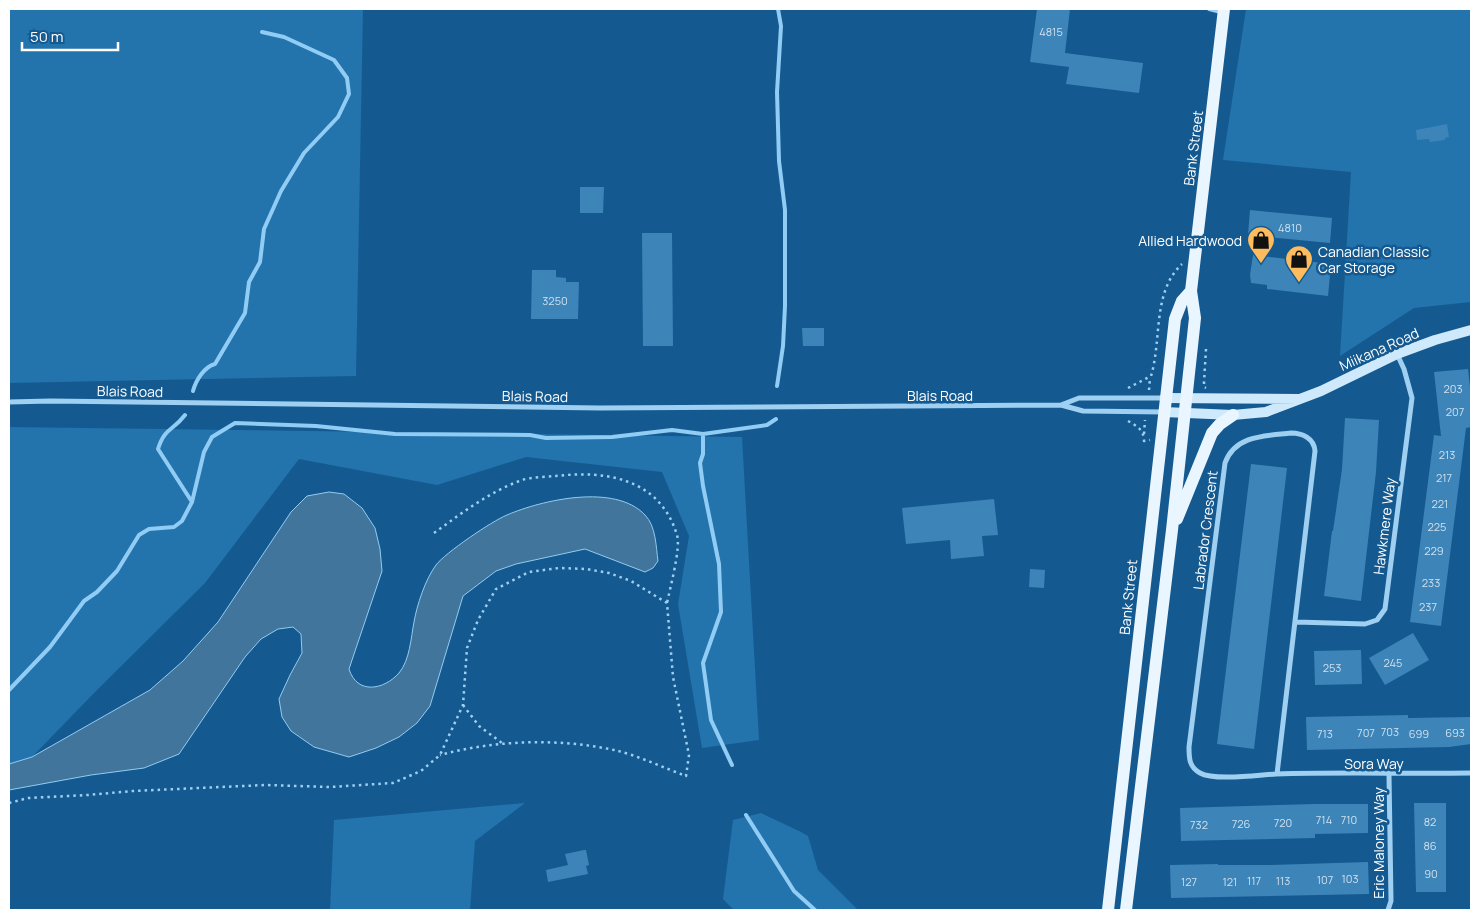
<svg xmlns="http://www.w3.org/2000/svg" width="1480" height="919" font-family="Manrope,sans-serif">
<rect width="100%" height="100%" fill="#145a90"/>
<path fill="#2373ad" d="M9,9H363L356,376L9,383Z
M1246,9H1471V302L1414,308L1340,356L1351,172L1223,160Z
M9,427L742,437L759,740L702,748L678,604L689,536L662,472L526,457L437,485L299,459L205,583L95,692L32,757L9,764Z
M525,803L475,841L470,910H330L334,820Z
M761,813L801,832L808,836L818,870L858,910H734L723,899L733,820Z"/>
<path fill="#42759c" stroke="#91ccf4" d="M329,492L344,494L362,508L375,528L380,549L382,571L349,669C357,695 384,690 399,673C410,660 411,637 414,622C417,605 425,580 436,565C445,553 492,521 507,515C542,500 615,483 645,515C656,526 656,547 658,561L653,568L645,572L585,549L516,564L496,571L463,596L430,706L417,723L399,737L376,748L349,757L314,747L291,731L282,717L279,699L290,675L302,653L301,634L293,627L278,629L261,639L245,657L179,754L144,768L91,775L9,790V764L32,757L150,690L183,661L218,622L291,512L307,496Z"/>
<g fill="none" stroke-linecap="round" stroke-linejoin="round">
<path stroke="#91ccf4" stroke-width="4" d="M777,386L783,346L785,306V210L779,161L777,92L781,26L778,9
M193,391C196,380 204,367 215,364L245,313L249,282L260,262L264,229L281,191L304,153L338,117L349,94L347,78L334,60L284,37L262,32
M185,415C173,431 165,427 158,449L192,502
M703,434V454L700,463L703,486L719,564L721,612L703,663L711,720L732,765
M9,690L50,647L84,601L97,592L117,571L139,535L149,529L174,527L182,521L192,502L204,452L212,437L235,423L316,426L395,434L530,435L546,438L612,437L672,430L703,434L767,425L776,419
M746,815L794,891L815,910"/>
</g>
<path fill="#3d84b9" d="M1037,9H1070L1065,53L1143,63L1139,93L1066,84L1069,67L1030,62Z
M1447,124L1449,137L1445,138V140L1430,142L1429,139L1417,140L1416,130Z
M580,187H604L603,213H580Z
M1250,210L1332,218L1330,243L1248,235Z
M642,233H672L673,346H643Z
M1253,255L1331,264L1328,296L1267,289V285L1251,283L1250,275Z
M532,270H556V277L566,278V282H579L578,319H531Z
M802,328H824V346H803Z
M1468,369L1471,396V427L1466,428L1441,626L1410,622L1434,435L1441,436L1434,372Z
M1345,418L1379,420L1376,472L1361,601L1324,596L1332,531H1333L1342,469Z
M1251,464L1287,468L1254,749L1217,744Z
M994,499L998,535L982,536L984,556L951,559L950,540L906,544L902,508Z
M1030,569L1045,570L1044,588L1029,587Z
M1413,633L1429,660L1385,685L1369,658Z
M1361,650L1362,684L1315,685L1314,651Z
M1408,715V718L1471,717V744L1449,747L1307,750L1306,717Z
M1414,803H1446V892H1416Z
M1314,804H1368V833L1315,834V838L1181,841L1180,808Z
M584,850H586L589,865L586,866L588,874L548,882L546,870L568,865L565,854Z
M1368,862L1369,894L1171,898L1170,865L1218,864V865H1271Z"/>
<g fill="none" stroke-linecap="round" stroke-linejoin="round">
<path stroke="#9fcff1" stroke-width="2.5" stroke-dasharray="2.5 4" stroke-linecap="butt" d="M1206,349L1204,382V387L1206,388
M1128,388L1151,376C1162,340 1152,292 1182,264
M1149,390L1150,378
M1128,421C1137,426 1144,430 1144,441L1150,440
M1144,434L1145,420
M434,533C462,513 489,492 522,480C532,477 545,477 556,476C607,470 660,479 677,535C681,548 670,588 667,603
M463,705L479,726L502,743
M9,803L28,798L88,795L133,791L265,785L330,787L393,783L421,771L440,755L463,705L467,648L478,620L496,589L529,572L559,568L586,569L609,573L631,581L667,603L673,677L689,755L686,776C664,768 637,755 614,750C558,738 495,740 440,755"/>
<path stroke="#9fcff1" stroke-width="4" d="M1209,9L1221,12"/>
<path stroke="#9fcff1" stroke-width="5" d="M9,402L50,401L600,408L1061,405L1083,411L1164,412
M1061,405L1079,398H1165
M1296,622L1365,624L1377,620L1385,609L1412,398L1404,369L1397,354
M1277,774L1315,451C1314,438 1302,433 1291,433C1265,436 1235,435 1225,463L1189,747C1189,758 1189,767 1200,773C1214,781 1258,775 1276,774C1341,772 1406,774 1471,773
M1388,910L1391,901L1389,775"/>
<path stroke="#cee8fc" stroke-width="10" d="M1165,398L1298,399
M1164,412L1233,415L1266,412L1321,391L1397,354L1435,340L1471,330"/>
<path stroke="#e9f5ff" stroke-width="12" d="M1177,519L1212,433L1220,424L1233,415
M1108,910L1175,319L1182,301L1191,291
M1126,910L1172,530L1195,318L1191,291L1224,9"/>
</g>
<defs>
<g id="shop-pin" transform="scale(1.4375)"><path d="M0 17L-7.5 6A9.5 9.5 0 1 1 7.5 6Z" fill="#ffbc5f" stroke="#145a90"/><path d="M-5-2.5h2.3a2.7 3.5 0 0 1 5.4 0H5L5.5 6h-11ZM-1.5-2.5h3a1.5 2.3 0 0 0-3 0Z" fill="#111"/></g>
</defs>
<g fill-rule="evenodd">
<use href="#shop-pin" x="1261" y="240"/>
<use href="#shop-pin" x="1299" y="259"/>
</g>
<g text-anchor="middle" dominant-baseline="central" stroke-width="5" stroke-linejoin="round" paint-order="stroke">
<g font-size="11" fill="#cee0ee">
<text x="1051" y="31">4815</text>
<text x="1290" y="227">4810</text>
<text x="555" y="300">3250</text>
<text x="1453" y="388">203</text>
<text x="1455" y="411">207</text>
<text x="1447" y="454">213</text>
<text x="1444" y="477">217</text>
<text x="1440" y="503">221</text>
<text x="1437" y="526">225</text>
<text x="1434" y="550">229</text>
<text x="1431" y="582">233</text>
<text x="1428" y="606">237</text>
<text x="1393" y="662">245</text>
<text x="1332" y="667">253</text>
<text x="1390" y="731">703</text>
<text x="1366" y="732">707</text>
<text x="1455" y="732">693</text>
<text x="1325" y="733">713</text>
<text x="1419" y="733">699</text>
<text x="1324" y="819">714</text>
<text x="1349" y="819">710</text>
<text x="1430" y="821">82</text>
<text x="1283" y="822">720</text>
<text x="1241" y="823">726</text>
<text x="1199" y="824">732</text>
<text x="1430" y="845">86</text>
<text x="1431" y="873">90</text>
<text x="1350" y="878">103</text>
<text x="1325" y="879">107</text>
<text x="1254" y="880">117</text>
<text x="1283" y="880">113</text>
<text x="1189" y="881">127</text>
<text x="1230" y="881">121</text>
</g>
<g font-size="14" fill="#fff" stroke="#145a90">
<text transform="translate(1193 148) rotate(-83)">Bank Street</text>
<text transform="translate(1379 349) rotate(-24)">Miikana Road</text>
<text transform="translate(130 391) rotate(1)">Blais Road</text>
<text x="940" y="395">Blais Road</text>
<text transform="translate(535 396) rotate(1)">Blais Road</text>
<text transform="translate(1384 526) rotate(-83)">Hawkmere Way</text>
<text transform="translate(1205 530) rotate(-83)">Labrador Crescent</text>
<text transform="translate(1128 597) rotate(-84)">Bank Street</text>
<text x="1374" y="763">Sora Way</text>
<text transform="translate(1378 843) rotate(-90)">Eric Maloney Way</text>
</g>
<g font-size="14" fill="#fff" stroke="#145a90" text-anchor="end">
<text x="1242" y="240">Allied Hardwood</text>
<text x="1318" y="251" text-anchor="start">Canadian Classic<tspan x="1318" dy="16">Car Storage</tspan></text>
</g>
</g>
<rect width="1480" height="919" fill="none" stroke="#ffffff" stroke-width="20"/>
<path d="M22 42v8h96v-8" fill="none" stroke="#ffffff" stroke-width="2.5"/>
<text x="30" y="42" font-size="15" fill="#ffffff" stroke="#145a90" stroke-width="4" paint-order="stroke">50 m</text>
</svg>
